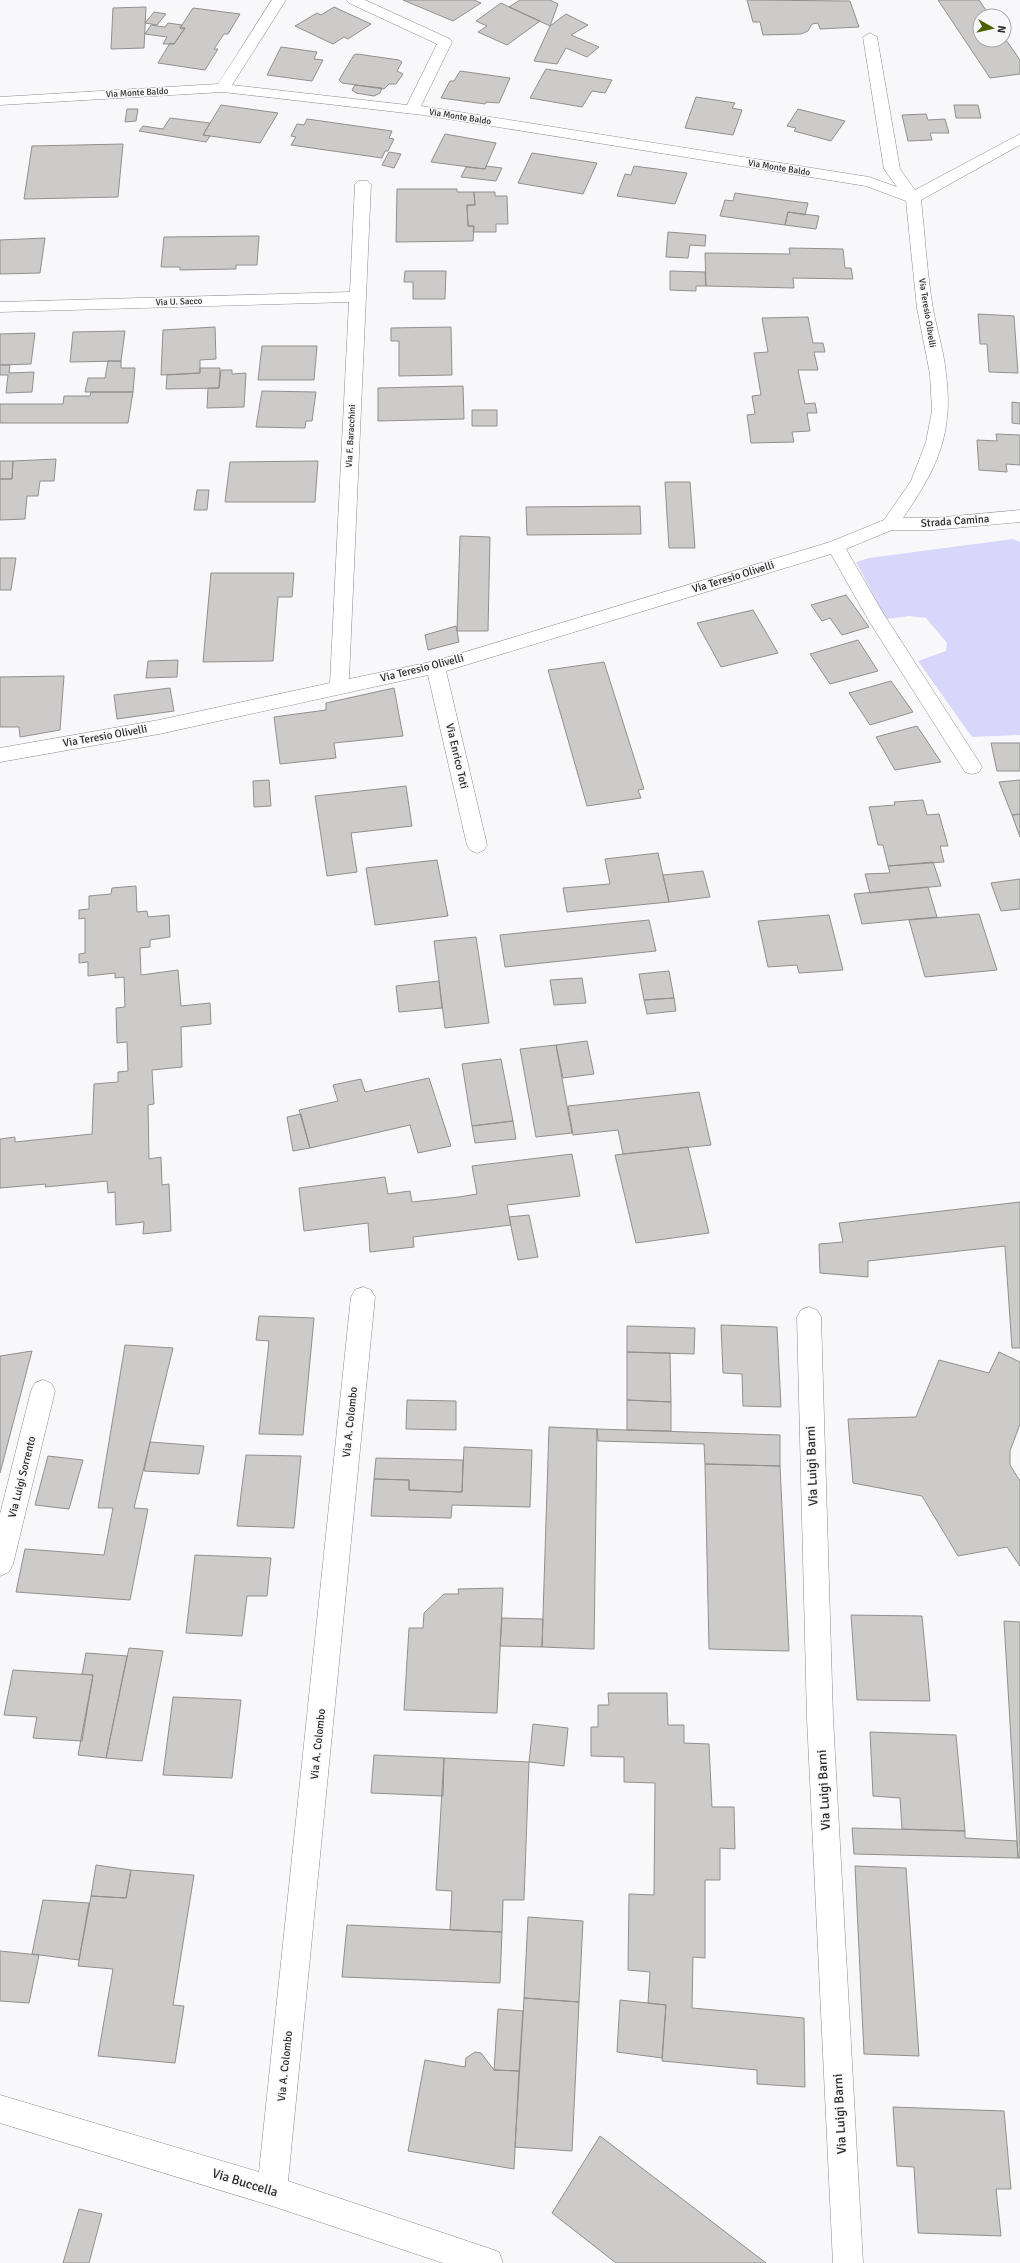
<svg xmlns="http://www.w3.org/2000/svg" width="1020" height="2263" font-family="Signika,sans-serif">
<rect width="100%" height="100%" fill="#f8f8fa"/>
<path fill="#d8d6fa" d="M1013,539L1020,542V735L972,737L918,661L946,651L947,643L926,618L909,616L886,619L856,562L869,558Z"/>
<path fill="#cccbc9" stroke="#91908e" d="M403,0H474L481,3L453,21Z
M520,0H550L558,4L550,26L509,7Z
M747,0L850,1L859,27L820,29L818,23L812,24L808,31L801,34L763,35L760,22H753Z
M938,0H979L990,16H980V40H1004V37L1020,60V74L990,78Z
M501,3L509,7L540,21L507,45L478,32L487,26L476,21Z
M146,7L144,48L111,49L113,8Z
M334,7L371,24L348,39L344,37L333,44L295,26L317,13L321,15Z
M193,8L240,14L228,34H224L214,49H218L205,70L158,63L170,43L174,44L185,28H180Z
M154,12L166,14L157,25L145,23Z
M566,14L588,25L571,35L599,47L587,57L566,48L557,64L534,61L550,26Z
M168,23L182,25L180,28H185L174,44H163L167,37L145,34L151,25L165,27Z
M281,47L317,52L314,59L323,60L312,81L267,75Z
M357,54L399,60L402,62L397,71L403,74L396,84H389L384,89L342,83L339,80L354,55Z
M546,69L612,80L605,93L592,91L582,107L530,98Z
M460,71L510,78L499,103L486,102L485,104L441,98L450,81H454Z
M355,85L382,88L380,93L374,96L356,93L352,90Z
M696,97L735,103L732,108L742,110L733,135L685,128Z
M221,105L278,113L260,143L203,135Z
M954,105H978L981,118H956Z
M127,109H138L136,121L125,122Z
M798,109L845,121L831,141L794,131L796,128L787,126Z
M926,114L928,120L945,119L949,133H930L932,140L908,141L902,115Z
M170,118L210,123L203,135L210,136L206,142L139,131L143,126L163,129Z
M307,119L392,131L389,138L394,139L388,151H385L382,158L291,145L296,137L291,136L297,124L304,125Z
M445,134L496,143L485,169L431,162Z
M123,144L118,197L24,199L32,146Z
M389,152L401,154L394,168L382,165Z
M532,153L597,163L583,194L518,183Z
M486,166L502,168L496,181L461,177L466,167L485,169Z
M634,166L687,173L675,204L617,196L625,174L631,175Z
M397,189H457V192H474L475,205H467L468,226H474L473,241L396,242Z
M474,192H495V196H507L508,224H496V232H473L474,226H468L467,205H475Z
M735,193L791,201L808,203L805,215L788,212L785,225L720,216L725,200L733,201Z
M788,212L819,216L816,229L785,225Z
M668,232L706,235L705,246L690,245L688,258L666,257Z
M259,236L257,265H236V269L180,270V267H161L164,237Z
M45,238L40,273L0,274V240Z
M789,248L843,249L845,268H851L853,279L793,278L794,288L706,286L705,253L790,254Z
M405,271H446L445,299H413V282H404Z
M670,271L705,272L706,286H696V291L670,290Z
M978,314L1014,316L1018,373L989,372L987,344H980Z
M808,317L813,343H823L825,352H814L818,370H798L805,404L815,403L817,413H807L810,431L792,432L794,442L751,443L747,415L755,414L752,396L761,395L754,353L768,352L762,318Z
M215,327L216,359L200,360V373L161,375L163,330Z
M451,327L452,375L399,376V341H391V328Z
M125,331L121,361L70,362L73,332Z
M35,333L31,364L0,365V334Z
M262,346H317L314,380H258Z
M108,361H121V368H135L133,392H85L88,378H105Z
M0,365H10L9,373L34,372L32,392L6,393L8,375H0Z
M200,368H220L219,388L166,389L167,375L200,373Z
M221,370H232V374L246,373L244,407L207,408L208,388H219Z
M463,386L464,419L378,421V388Z
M262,391L316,392L312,421H306L305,428L256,427Z
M91,392H133L128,423H0V404H63L64,396H90Z
M1012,402L1020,403V424L1012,423Z
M472,410H497V426H472Z
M996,434L1020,435V465L1006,464L1007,472L979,470L977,440L997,441Z
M56,459L54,481H40L38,496H27L25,519L0,520V479H12L13,461Z
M0,461H13L12,479H0Z
M318,461L315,502H225L230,462Z
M665,482H690L695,548H669Z
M197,490H209L207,510H194Z
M640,506L641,534L527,535L526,507Z
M460,536L490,537L488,631H457Z
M0,558H16L11,590H0Z
M211,573H294L292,597H278L273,661L203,662Z
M846,595L869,627L842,635L830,618L822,621L811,605Z
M753,610L778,653L721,667L697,623Z
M456,626L459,642L428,650L425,635Z
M858,640L878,671L830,684L810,654Z
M178,660L177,677L146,678L148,661Z
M604,662L644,789L638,790L641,798L587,806L548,670Z
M64,676L60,730L20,737L19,727H0V677Z
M891,681L913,712L870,725L849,693Z
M170,688L174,711L117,719L114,695Z
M394,688L403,736L334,743L336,758L280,764L274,717L326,710V703Z
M917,726L941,762L895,770L876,737Z
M991,743H1020V771H997Z
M269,780L271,806L254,807L253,781Z
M1020,780V814L1012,815L999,782Z
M406,786L412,826L351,833L357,872L327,876L315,796Z
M923,800L927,815L939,814L948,846H940L944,862L888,866L883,845H878L869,807L895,805L894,802Z
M1020,814V837L1012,815Z
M658,853L669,902L567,912L563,888L610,884L605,859Z
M437,860L448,916L375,925L366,868Z
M933,862L941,886L870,893L865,874L890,873L888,866Z
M703,871L710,897L669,902L663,875Z
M1020,879V909L1001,911L991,883Z
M136,886L137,912L147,911L148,917L169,915L170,937L150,940V947L140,948L141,975L178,970L181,1006L210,1003L211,1024L181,1027L182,1067L152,1070L154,1104L148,1105L149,1159L161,1157L162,1185L169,1184L171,1231L143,1234L144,1222L116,1225L115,1192L108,1193L107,1181L45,1187L46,1184L0,1188V1139L15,1137V1142L92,1134L94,1084L118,1082V1072L128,1071L127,1042L117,1043L116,1008L125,1007L124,977L115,978V973L88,976V962L79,963V954L85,953V918L79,919V910L89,909V896L111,894L112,888Z
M928,887L937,917L862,924L854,894Z
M979,914L997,970L925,977L909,920Z
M829,915L843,970L799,973L797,965L768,967L758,921Z
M649,920L656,951L505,967L500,935Z
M476,937L489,1023L445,1028L434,941Z
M669,971L674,998L644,1000L639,974Z
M582,978L586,1003L554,1005L550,980Z
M439,981L442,1008L399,1012L396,986Z
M674,998L676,1011L647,1014L644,1000Z
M587,1041L594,1074L563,1078L556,1045Z
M556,1045L572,1133L536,1137L520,1049Z
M501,1059L513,1121L472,1126L462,1064Z
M429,1078L451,1146L418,1153L410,1125L310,1148L299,1110L338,1101L333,1085L361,1079L365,1092Z
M699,1092L711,1145L623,1154L618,1130L573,1135L568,1106Z
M301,1114L310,1148L293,1151L287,1117Z
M513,1121L516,1139L475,1143L472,1126Z
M688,1147L709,1233L636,1243L615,1155Z
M572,1154L580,1196L507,1205L511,1225L413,1237L414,1247L370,1252L368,1223L304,1231L299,1188L385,1177L388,1194L410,1191L412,1202L459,1197L477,1194L472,1166Z
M1020,1202V1348H1012L1005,1246L868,1261V1277L820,1273L819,1244L843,1242L839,1223Z
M529,1215L538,1257L518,1260L509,1217Z
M259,1316L314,1318L303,1435L259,1434L269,1341L256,1340Z
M721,1325L777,1327L781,1407L743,1406L742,1374L723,1373Z
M627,1326L695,1328L694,1354L627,1352Z
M125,1345L173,1348L134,1508L148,1509L130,1600L16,1592L25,1549L104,1555L113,1508H98Z
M32,1351L0,1473V1356Z
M627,1352L670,1353L671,1402L627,1400Z
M999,1352L1020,1362V1424L1010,1451V1465L1020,1481V1566L1007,1547L958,1556L922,1496L853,1483L848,1419L916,1417L939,1360L989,1373Z
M407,1400L456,1401V1430L406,1429Z
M627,1400L671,1402V1431L627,1430Z
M549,1427L597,1429L594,1649L542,1647Z
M597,1429L780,1435V1466L705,1464L704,1444L598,1441Z
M150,1442L204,1446L199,1474L144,1471Z
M464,1447L532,1450L530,1507L452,1505L451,1518L371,1516L374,1479L409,1480V1490L462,1492Z
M246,1455L301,1456L294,1528L237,1526Z
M48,1456L83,1460L69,1509L35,1505Z
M376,1458L463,1460L462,1492L409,1490V1480L374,1479Z
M705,1464L780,1466L789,1651L709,1649Z
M195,1555L271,1558L267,1596H247L242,1636L186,1633Z
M503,1588L497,1713L404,1710L409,1628H423L424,1613L444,1594H459L458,1589Z
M851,1615L922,1616L930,1701L857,1700Z
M502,1618L543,1619L542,1647L500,1646Z
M1004,1621L1020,1622V1858H1018Z
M129,1648L163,1651L142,1761L106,1758Z
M86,1653L127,1656L106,1758L78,1755L93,1675L82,1674Z
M13,1670L93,1675L82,1741L33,1738L37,1717L4,1715Z
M608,1693H667L668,1725H684V1743L709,1744L712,1807H734L735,1849L720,1848V1880H705V1958L693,1957L692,2008L804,2018L805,2087L757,2084V2070L662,2061L666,2005L648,2003L650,1972L628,1970L629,1894L654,1895L655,1783L624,1782V1757L591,1756V1727H598V1705H609Z
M173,1697L241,1700L232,1778L163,1775Z
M533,1724L568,1728L564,1766L529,1762Z
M870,1732L956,1735L965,1831L902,1829L900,1798L873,1796Z
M374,1755L444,1758L443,1796L371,1793Z
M444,1758L529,1762L524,1900H503L502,1932L450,1930L452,1891L436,1890Z
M852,1828L965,1831V1838L1017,1841L1018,1858L854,1854Z
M96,1865L131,1870L126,1898L91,1896Z
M855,1866L906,1868L919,2056L864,2054Z
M131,1870L194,1875L173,2005L184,2006L175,2063L98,2056L113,1969L78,1966L91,1896L126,1898Z
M43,1900L89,1903L79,1960L32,1954Z
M528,1917L583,1921L579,2002L524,1998Z
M347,1925L502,1932L500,1983L342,1977Z
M0,1951L39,1955L29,2003L0,2001Z
M524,1998L579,2002L572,2151L515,2147Z
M620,2000L666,2005L662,2058L617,2052Z
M498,2009L523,2011L519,2071L494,2070Z
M475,2052L481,2053L494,2070L519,2071L514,2169L408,2151L425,2060L465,2067L466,2058Z
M893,2107L1004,2111L1011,2189H996L1001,2236L918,2233L914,2167L897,2166Z
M600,2136L766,2263H616L552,2213Z
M79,2209L102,2214L89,2263H63Z"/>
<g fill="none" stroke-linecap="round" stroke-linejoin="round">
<g stroke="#8b8b8d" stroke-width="1">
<path id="minor" d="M272,0H286L232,85L407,105L437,44L349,3L347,0H365L450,39L452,42L421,106L869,177L897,187L884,169L863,37L870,33L877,37L900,169L915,190L1020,134V145L921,200C925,236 927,273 933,309C937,330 944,352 946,374C954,435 936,470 903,518H933L1020,510V522L933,530H892L846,549L883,613L979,762L982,767L979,772L972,774L965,772L869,621L831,554L446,671L487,845L484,850L477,853L470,850L467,845L428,675L159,734L0,762V748L159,720L330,683L349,302L0,312V302L350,292L355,184L358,181H368L371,184L349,679L435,661L830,542L884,520L911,481L926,442L932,411L930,374L917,308L906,201L866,186L423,115L223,92L0,105V97L218,84Z
M363,1287L371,1290L375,1297L288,2181L488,2248L499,2252L503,2263H443L272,2206L0,2123V2095L259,2172L351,1297L355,1290Z
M809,1307L817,1310L821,1317L833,1718L863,2263H833L807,1718L797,1317L801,1310Z
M43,1380L51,1383L55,1391L13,1564L9,1572L0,1576V1514L31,1391L35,1383Z"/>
</g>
<use href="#minor" fill="#fff" fill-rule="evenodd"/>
</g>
<g text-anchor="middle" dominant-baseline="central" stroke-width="3" stroke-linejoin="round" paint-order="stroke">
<g font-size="9" fill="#2b2b2b" stroke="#f8f8fa">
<text transform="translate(137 93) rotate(-3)">Via Monte Baldo</text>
<text transform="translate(460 117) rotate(9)">Via Monte Baldo</text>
<text transform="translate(779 168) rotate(9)">Via Monte Baldo</text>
<text transform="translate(179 302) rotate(-2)">Via U. Sacco</text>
<text transform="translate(927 313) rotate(81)">Via Teresio Olivelli</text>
<text transform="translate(351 436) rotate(-87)">Via F. Baracchini</text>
</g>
<g font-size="11" fill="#2b2b2b" stroke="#f8f8fa">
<text transform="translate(955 521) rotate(-4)">Strada Camina</text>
<text transform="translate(733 577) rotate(-17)">Via Teresio Olivelli</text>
<text transform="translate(422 668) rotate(-14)">Via Teresio Olivelli</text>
<text transform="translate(105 736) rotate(-10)">Via Teresio Olivelli</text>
<text transform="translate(457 756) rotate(77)">Via Enrico Toti</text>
<text transform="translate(350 1422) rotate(-84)">Via A. Colombo</text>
<text transform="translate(22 1477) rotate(-76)">Via Luigi Sorrento</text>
<text transform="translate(318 1744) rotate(-84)">Via A. Colombo</text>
<text transform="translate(285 2066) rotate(-84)">Via A. Colombo</text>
</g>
<g font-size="13" fill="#2b2b2b" stroke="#f8f8fa">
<text transform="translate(812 1466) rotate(-92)">Via Luigi Barni</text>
<text transform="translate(824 1790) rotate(-93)">Via Luigi Barni</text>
<text transform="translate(840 2114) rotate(-93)">Via Luigi Barni</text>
<text transform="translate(245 2183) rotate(17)">Via Buccella</text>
</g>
</g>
<g transform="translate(992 28) rotate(98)"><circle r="19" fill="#f8f8fa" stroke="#a6a6a7"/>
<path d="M0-3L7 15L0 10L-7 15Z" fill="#4d5f04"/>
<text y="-6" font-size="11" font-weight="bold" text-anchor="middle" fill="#2b2b2b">N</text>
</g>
</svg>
